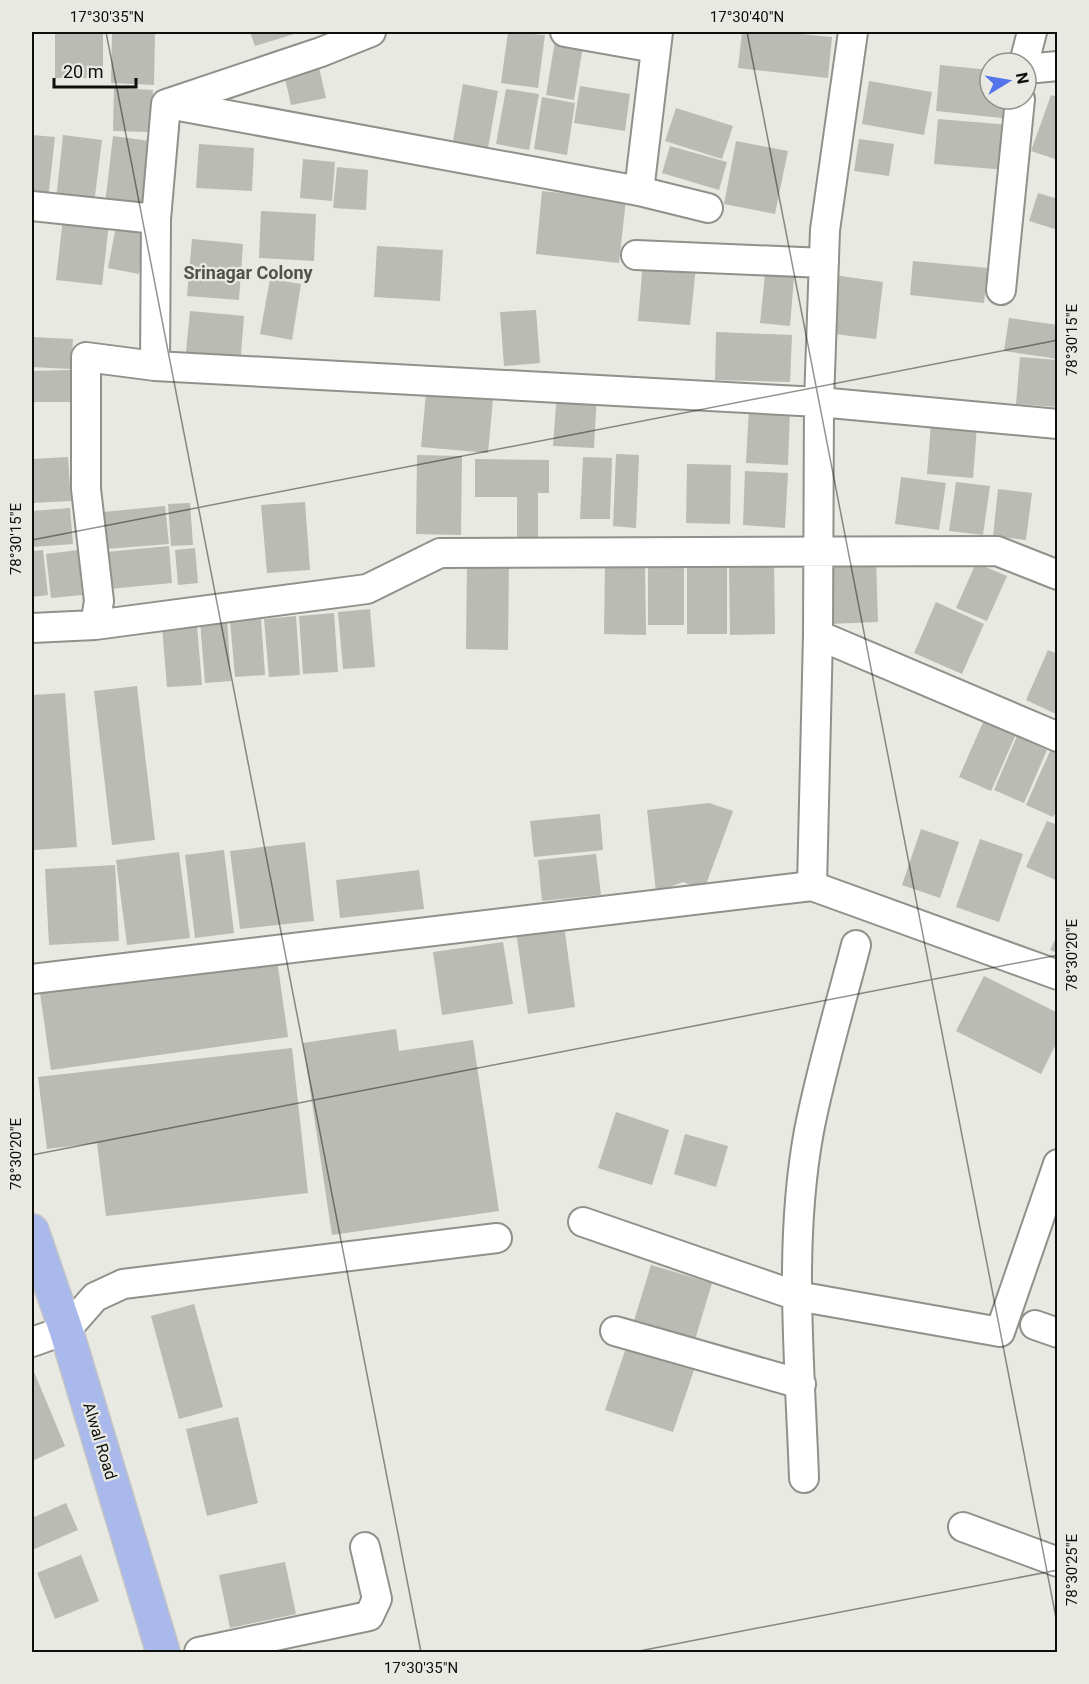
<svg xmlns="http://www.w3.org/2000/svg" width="1089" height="1684" font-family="Roboto,sans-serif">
<rect width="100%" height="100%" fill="#e7e9e2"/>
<path fill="#b9bbb4" d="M55,32H103V78H55Z
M112,32H155L154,85L111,83Z
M250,32H293L294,34L255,46Z
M508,32L545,35L538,88L501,83Z
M742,32H780L832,37L828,78L738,68Z
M556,35L584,40L574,100L546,95Z
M318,63L326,98L291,105L283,70Z
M940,65L990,70V99H1013L1011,119L936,111Z
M869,81L932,92L924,135L862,124Z
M463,84L498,91L488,148L453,141Z
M580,86L630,94L625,131L574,123Z
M114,88L153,90L151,132L113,131Z
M506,89L539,94L529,150L496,144Z
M1051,95L1058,97V160L1031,151Z
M542,97L575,103L567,155L534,149Z
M676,108L733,126L722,159L665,141Z
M938,119L1010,125L1007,170L934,164Z
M32,135L55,137L48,199L32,197Z
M63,135L102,140L94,204L56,200Z
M113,136L157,142L149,209L105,204Z
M859,139L894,144L889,176L854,171Z
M736,141L788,151L775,214L724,204Z
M199,144L254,148L252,191L196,188Z
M670,146L727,162L719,190L662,173Z
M303,159L335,162L332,201L300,198Z
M337,167L368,170L366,210L333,208Z
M542,191L626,200L619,263L536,254Z
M1038,193L1058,199V230L1029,221Z
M261,211L316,214L314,261L259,258Z
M63,218L109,224L102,285L56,280Z
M117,221L148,227L139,274L108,268Z
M192,239L243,244L239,300L187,296Z
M377,246L443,250L440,301L374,297Z
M643,261L696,266L690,325L638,321Z
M913,261L988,268L984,303L910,295Z
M765,274L794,277L790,326L760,323Z
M834,275L883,282L876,339L826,333Z
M270,279L301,284L292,340L260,334Z
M536,310L540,363L504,366L500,312Z
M190,311L244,316L240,367L185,361Z
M1009,318L1058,325V359L1004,351Z
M716,332L792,335L790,382L715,380Z
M32,337L73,339L71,369L32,367Z
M1020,357L1058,360V407L1016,404Z
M70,370V402H32V371Z
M557,391L597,393L594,448L553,446Z
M426,393L493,399L488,453L421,447Z
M749,407L790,409L788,465L746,463Z
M931,423L977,426L973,478L927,474Z
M616,454L639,455L636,528L613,526Z
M417,455L462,456L461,535L416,534Z
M68,457L71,501L32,503V459Z
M583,457L612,458L610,519H580Z
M475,459L549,460V493H538V537H517V497H475Z
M687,464L731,465L730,524L686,523Z
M745,471L788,473L785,528L743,525Z
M901,477L946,483L939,530L895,524Z
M956,482L990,486L983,535L949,531Z
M998,489L1032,493L1026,540L993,536Z
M305,502L310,570L267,573L261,505Z
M190,503L193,545L171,546L168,504Z
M165,506L169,544L106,549L103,512Z
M70,508L73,544L32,547V511Z
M169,546L172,583L109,589L106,552Z
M195,548L198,583L178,585L175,550Z
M43,550L48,595L32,597V551Z
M78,550L82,595L51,598L46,554Z
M876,559L878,622L829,624L826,560Z
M648,560H684V625H648Z
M729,560H774L775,634L730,635Z
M467,561L509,562L508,650L466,649Z
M976,563L1007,576L987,621L956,608Z
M605,564H645L646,635L604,634Z
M687,565H727V634H687Z
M936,602L984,624L962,674L914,653Z
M370,609L375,667L343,669L338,612Z
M334,613L338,672L303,674L299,616Z
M296,616L300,675L269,677L264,619Z
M227,619L231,681L205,683L200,621Z
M261,619L265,675L235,677L230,621Z
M197,625L202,685L167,687L162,627Z
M1048,650L1058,654V715L1026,700Z
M137,686L155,840L112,845L94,691Z
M65,693L77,847L34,850L32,695Z
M984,720L1016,734L991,791L959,777Z
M1017,736L1047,750L1024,803L994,790Z
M1050,751L1058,754V808L1053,817L1026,805Z
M709,803L733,811L704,890L683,882L656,892L647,810Z
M600,814L603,850L534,857L530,821Z
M1047,821L1058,825V881L1026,867Z
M921,829L959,842L940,898L902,885Z
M980,839L1023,854L999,922L956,907Z
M305,842L314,921L240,929L230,851Z
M224,850L234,933L195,938L185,855Z
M179,852L190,938L127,945L116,860Z
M596,854L601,895L542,901L538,860Z
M115,865L119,941L49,945L45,869Z
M419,870L424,909L340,918L336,880Z
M564,925L575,1007L528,1014L516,932Z
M1058,933V953L1050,950Z
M503,942L513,1004L442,1015L433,952Z
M276,953L288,1037L51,1070L39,986Z
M984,976L1058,1013V1040L1041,1074L956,1031Z
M396,1029L399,1051L473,1040L499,1211L332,1235L303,1043Z
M292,1048L308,1193L106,1216L97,1143L47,1149L38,1077Z
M616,1112L669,1130L652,1185L598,1168Z
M685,1134L728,1146L716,1187L674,1174Z
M651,1265L712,1283L694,1343L633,1324Z
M194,1304L223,1407L179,1419L151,1316Z
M628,1342L696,1364L673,1432L605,1410Z
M32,1367L65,1446L32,1461Z
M238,1417L258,1503L207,1516L186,1429Z
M66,1503L78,1530L32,1550V1518Z
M81,1555L99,1601L55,1619L37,1573Z
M285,1562L296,1614L230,1628L219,1575Z
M301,1649L302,1652H287V1651Z"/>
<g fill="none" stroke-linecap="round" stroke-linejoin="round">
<g stroke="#8f918a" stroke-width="32">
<path id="minor" d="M565,32L655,48
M1024,63L1032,32
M1026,69L1058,66
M168,104L639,191L708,208
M639,191L658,32
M32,206L156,219
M636,255L824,263
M1001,290L1020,99
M155,366L819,402L1058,424
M95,625L99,601L86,489V357L155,366L156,219L166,104L321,52L371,32
M32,628L95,625L367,589L440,553L997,551L1058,575
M818,635L1058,737
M812,886L818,635L819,402L825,230L853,32
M32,979L812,886L1058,975
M583,1222L797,1296L1000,1332L1058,1164
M1035,1325L1058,1333
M615,1331L801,1384
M32,1342L66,1330L95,1297L123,1284L497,1238
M804,1478C800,1363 788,1245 809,1131C821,1069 840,1007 856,945
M963,1527L1058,1562
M199,1652L369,1616L377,1599L365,1547"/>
</g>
<g stroke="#c5c5c5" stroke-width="36">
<path id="major" d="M32,1231L66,1330L163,1652"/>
</g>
<use href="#minor" stroke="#fff" stroke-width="28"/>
<use href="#major" stroke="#a9b9ec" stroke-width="33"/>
</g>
<path fill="none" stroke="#0e0f0c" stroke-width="1.5" stroke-opacity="0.45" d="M106,32L421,1652M747,32L1058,1628M32,540L1058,340M32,1155L1058,955M634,1652L1058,1570"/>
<g text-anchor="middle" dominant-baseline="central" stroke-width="4.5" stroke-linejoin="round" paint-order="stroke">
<g font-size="16" fill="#0e0f0c" stroke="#e7e9e2">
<text transform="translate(100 1441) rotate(73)">Alwal Road</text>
</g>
<g font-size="18" font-weight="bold" fill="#51534d" stroke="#e7e9e2">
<text x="248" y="272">Srinagar Colony</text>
</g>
</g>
<rect width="1089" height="1684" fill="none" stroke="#e7e9e2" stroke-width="66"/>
<g transform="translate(1008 81) rotate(79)"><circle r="28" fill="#e7e9e2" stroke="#90928c" stroke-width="1.5"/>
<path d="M0-4.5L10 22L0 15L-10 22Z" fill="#5474e9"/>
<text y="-9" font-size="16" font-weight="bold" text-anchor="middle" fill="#0e0f0c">N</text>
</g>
<path d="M54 78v9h82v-9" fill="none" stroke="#0e0f0c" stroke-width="3"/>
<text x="63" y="78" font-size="18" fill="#0e0f0c" stroke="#e7e9e2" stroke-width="4.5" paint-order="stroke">20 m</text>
<rect x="33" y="33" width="1023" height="1618" fill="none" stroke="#0e0f0c" stroke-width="2"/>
<g font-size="15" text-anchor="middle" fill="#0e0f0c">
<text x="107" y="22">17°30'35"N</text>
<text x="747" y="22">17°30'40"N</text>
<text transform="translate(1072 340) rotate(-90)" y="5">78°30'15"E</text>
<text transform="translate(16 539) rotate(-90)" y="5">78°30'15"E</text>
<text transform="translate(1072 955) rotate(-90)" y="5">78°30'20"E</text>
<text transform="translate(16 1154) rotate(-90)" y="5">78°30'20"E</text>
<text transform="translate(1072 1570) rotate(-90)" y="5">78°30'25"E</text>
<text x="421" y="1673">17°30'35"N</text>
</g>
</svg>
